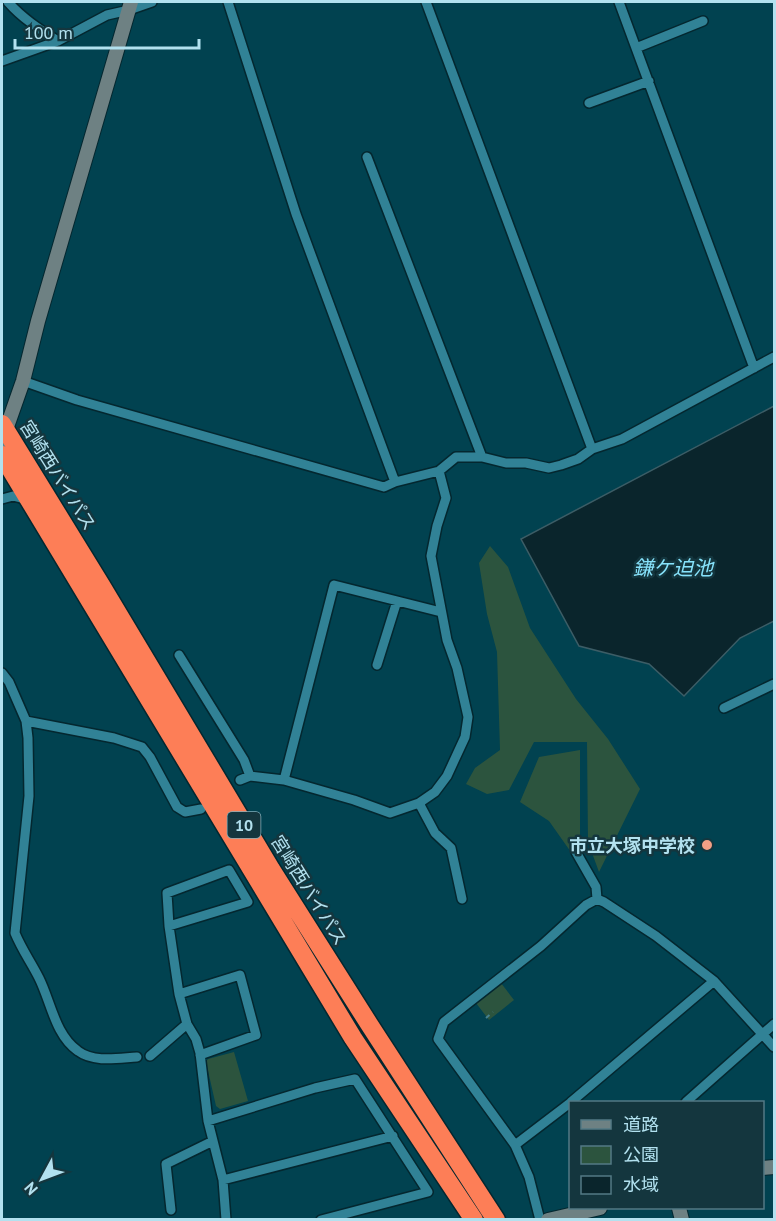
<svg xmlns="http://www.w3.org/2000/svg" width="776" height="1221" font-family="'PT Sans','Noto Sans JP',sans-serif">
<rect width="100%" height="100%" fill="#014250"/>
<path fill="#2c543e" d="M490,546L508,567L530,628L576,699L608,739L640,789L599,872L588,842L587,742H534L509,790L487,794L466,784L475,768L500,750L497,652L487,614L479,563Z
M580,750V848L573,855L549,821L520,802L539,757Z
M501,983L514,1000L489,1020L476,1003Z
M234,1052L248,1101L220,1109L216,1106L206,1062L208,1059Z"/>
<path fill="#0a252c" stroke="#3c5d66" stroke-width="1.5" d="M774,406V621L740,638L684,696L649,664L579,646L521,539Z"/>
<g fill="none" stroke-linecap="round" stroke-linejoin="round">
<g stroke="#04272f" stroke-width="12">
<path id="street" d="M8,2C22,18 39,29 58,41
M228,2L296,214L395,482
M426,2L592,449
M619,2L754,368
M636,48L703,21
M2,61L58,41L107,15L129,10L152,2
M589,103L649,81
M367,157L482,457
M23,381L77,400L384,487L395,482L439,471L456,457H482L506,463H526L549,468L561,465L578,459L592,449L622,439L774,357
M2,499L13,496L28,500
M179,655L244,760L250,776
M377,665L397,601
M2,673L9,682L26,721L28,738L29,796L15,933C22,950 31,962 39,978C51,1002 55,1035 78,1051C94,1063 119,1058 137,1057
M724,708L774,684
M26,721L114,738L142,747L150,757L177,807L185,812L201,809
M240,780L250,776L284,780L354,800L390,813L419,803L435,792L447,776L465,737L468,717L457,668L447,640L431,556L437,526L446,498L439,471
M284,780L334,585L441,612
M419,803L435,833L451,848L462,899
M576,852L596,887L597,899
M169,926L248,902L229,870L167,893L169,926L179,994L187,1024L196,1039L200,1053L208,1121L223,1180L226,1220
M179,994L240,975L256,1035L200,1055
M150,1056L187,1024
M571,1102L714,981
M686,1102L774,1024
M208,1121L315,1088L355,1079L428,1192L321,1220
M515,1145L570,1103
M223,1180L393,1136
M171,1210L166,1164L213,1141
M540,1220L529,1177L515,1145L438,1039L444,1022L541,946L586,905L597,899L604,902L656,936L714,981L774,1047"/>
</g>
<g stroke="#04272f" stroke-width="16">
<path id="secondary" d="M2,441L23,381L38,321L131,2
M762,1168L774,1167
M679,1208L682,1220
M548,1220L600,1208"/>
</g>
<g stroke="#04272f" stroke-width="21">
<path id="highway" d="M2,424L101,585L271,869L369,1024L496,1220
M2,455L353,1038L474,1220"/>
</g>
<path stroke="#47818f" stroke-width="2" stroke-dasharray="4.5 4.5" stroke-linecap="butt" d="M486,1018L493,1012"/>
<use href="#street" stroke="#318296" stroke-width="9"/>
<use href="#secondary" stroke="#6e8183" stroke-width="14"/>
<use href="#highway" stroke="#fd7e57" stroke-width="18"/>
</g>
<circle fill="#f39f85" stroke="#14363e" stroke-width="2" cx="707" cy="845" r="6"/>
<g text-anchor="middle" dominant-baseline="central" stroke-width="5" stroke-linejoin="round" paint-order="stroke">
<rect fill="#14363e" stroke="#83aeba" stroke-width="1.5" x="227.5" y="812" width="33" height="26" rx="4.5"/>
<g font-size="16" font-weight="bold" fill="#b2e1ef">
<text x="244" y="825">10</text>
</g>
<g font-size="18" fill="#b2e1ef" stroke="#14363e">
<text transform="translate(58 475) rotate(58)">宮崎西バイパス</text>
<text transform="translate(309 890) rotate(58)">宮崎西バイパス</text>
</g>
<g font-size="18" font-weight="bold" fill="#b2e1ef" stroke="#14363e" text-anchor="end">
<text x="695" y="845">市立大塚中学校</text>
</g>
<g font-size="20" font-style="italic" fill="#87e3fc" stroke="#14363e">
<text x="673" y="568">鎌ケ迫池</text>
</g>
</g>
<rect width="776" height="1221" fill="none" stroke="#b2e1ef" stroke-width="6"/>
<rect x="569" y="1101" width="195" height="108" fill="#14363e" stroke="#537a85" stroke-width="1.5"/>
<rect x="581" y="1120" width="30" height="9" fill="#6e8183" stroke="#537a85" stroke-width="1.5"/>
<text x="623" y="1131" font-size="18" fill="#b2e1ef">道路</text>
<rect x="581" y="1146" width="30" height="18" fill="#2c543e" stroke="#537a85" stroke-width="1.5"/>
<text x="623" y="1161" font-size="18" fill="#b2e1ef">公園</text>
<rect x="581" y="1176" width="30" height="18" fill="#0a252c" stroke="#537a85" stroke-width="1.5"/>
<text x="623" y="1191" font-size="18" fill="#b2e1ef">水域</text>
<g transform="translate(42 1179) rotate(229)" stroke="#14363e" stroke-width="4.5" paint-order="stroke">
<path d="M0-4.5L10 22L0 15L-10 22Z" fill="#b2e1ef"/>
<text y="-9" font-size="16" font-weight="bold" text-anchor="middle" fill="#b2e1ef">N</text>
</g>
<path d="M15 39v9h184v-9" fill="none" stroke="#b2e1ef" stroke-width="3"/>
<text x="24" y="39" font-size="18" fill="#b2e1ef" stroke="#14363e" stroke-width="4.5" paint-order="stroke">100 m</text>
</svg>
